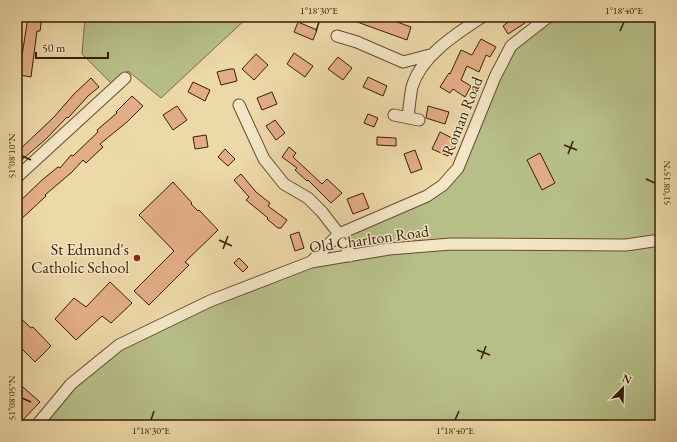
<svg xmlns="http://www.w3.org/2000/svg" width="677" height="442" font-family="'EB Garamond',serif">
<rect width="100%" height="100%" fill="#edd8a7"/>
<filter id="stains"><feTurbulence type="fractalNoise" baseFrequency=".005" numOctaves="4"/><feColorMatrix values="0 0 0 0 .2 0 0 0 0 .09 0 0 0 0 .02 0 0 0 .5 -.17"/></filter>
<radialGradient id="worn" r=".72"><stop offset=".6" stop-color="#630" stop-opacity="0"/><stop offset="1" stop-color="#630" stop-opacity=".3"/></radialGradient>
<path fill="#b7bf88" stroke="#786e46" d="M85,17H248L161,98L128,71L113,85L82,54Z
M548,17H660V425H28L71,384L119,345L311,262L350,256L339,234L427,196L458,168L511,46Z"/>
<path fill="#e3ad86" stroke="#381d05" d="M28,17H42L40,31H37L31,77L19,75Z
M346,17H383L411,27L407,40L346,18Z
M515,17H521L525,23L508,34L503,26Z
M298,22L317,30L313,40L294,32Z
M481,39L496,47L490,57L486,55L479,72L467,66L461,80L471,86L465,97L453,89L450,93L440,87L449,73L450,74L461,50L472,55Z
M294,53L313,66L305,77L287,64Z
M256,54L268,65L254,80L242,69Z
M338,57L352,68L343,80L328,69Z
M230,69H234L237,81L221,85L217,72Z
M368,77L387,86L383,96L363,87Z
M91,78L99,87L88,96L68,118L67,117L46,139L17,164V152L53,118L74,94Z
M193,82L210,90L205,101L188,92Z
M272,92L277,104L262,110L257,98Z
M132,96L143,106L127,122L100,144L103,147L86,163L83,160L72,172L45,195L46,196L17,223V204L42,180L58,167L60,168L71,155L73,156L98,132L97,130L117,113L116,112Z
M177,106L187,120L173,130L163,115Z
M428,106L449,112L445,124L426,118Z
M368,114L378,118L374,127L364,123Z
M275,120L285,133L276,140L266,126Z
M440,132L456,140L448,156L432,149Z
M206,135L208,147L195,149L193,137Z
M377,137L396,138V146L377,145Z
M289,147L296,153L293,157L322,184L327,179L342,193L331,203L308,180L307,181L295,170L297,168L282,157Z
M225,149L235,159L228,166L218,157Z
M415,150L422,169L411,173L404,154Z
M540,153L555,183L542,190L527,160Z
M241,174L256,192L270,203L268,206L287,220L281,228H278L267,219L268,218L246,200L249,197L234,180Z
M173,182L192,203L191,204L198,211L199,210L218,230L185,262L189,265L149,305L134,291L174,251L139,215Z
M363,193L369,208L353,214L347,199Z
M299,232L304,248L295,251L290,235Z
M239,258L248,267L243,272L234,263Z
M110,282L132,303L111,323L102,316L76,340L55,319L74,298L86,307Z
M17,315L31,328L33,327L51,346L35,362L17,344Z
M17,382L40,402L18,425H17Z"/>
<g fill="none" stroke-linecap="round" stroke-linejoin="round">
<g stroke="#654c2e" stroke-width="13">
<path id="minor" d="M337,36L357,42L403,62L430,55
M239,105L264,159L284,184L308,198L322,212L339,234L345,243L350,256
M394,115L419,120
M408,118C409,108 410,97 412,87C421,56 456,34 482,17
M17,177L125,78
M311,262L339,234L427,196L443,185L458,168L495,77L511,46L548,17
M37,425L71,384L119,345L210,301L311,262L389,249L451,244L626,245L660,240"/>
</g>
<use href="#minor" stroke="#f3e6c6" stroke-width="11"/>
</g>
<path fill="none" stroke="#381d05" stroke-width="1.5" d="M316,31L319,22M620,31L624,22M564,145L577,150M568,154L573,141M22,156L31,160M646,179L655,183M219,240L232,246M223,249L228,236M477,350L490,355M481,359L486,346M22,398L31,402M151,420L154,411M455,420L459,411"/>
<circle fill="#8f2418" stroke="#f3e6c6" stroke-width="1.5" cx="137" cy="258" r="4"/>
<g text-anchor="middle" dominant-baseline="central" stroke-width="3" stroke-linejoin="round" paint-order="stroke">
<g font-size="16" fill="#381d05" stroke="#f3e6c6">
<text transform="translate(462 116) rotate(-68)">Roman Road</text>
<text transform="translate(369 239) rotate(-8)">Old Charlton Road</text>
</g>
<g font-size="16" fill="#381d05" stroke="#f3e6c6" text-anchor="end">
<text x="129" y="249">St Edmund's<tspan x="129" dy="18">Catholic School</tspan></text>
</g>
</g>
<rect width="677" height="442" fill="none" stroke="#edd8a7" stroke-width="44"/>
<g transform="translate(623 388) rotate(23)" stroke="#f3e6c6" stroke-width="3" paint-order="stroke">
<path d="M0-3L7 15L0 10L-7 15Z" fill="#381d05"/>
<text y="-6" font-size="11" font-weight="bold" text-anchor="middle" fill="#381d05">N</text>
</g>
<path d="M36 52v6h72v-6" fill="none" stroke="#381d05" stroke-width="2"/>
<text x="42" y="52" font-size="12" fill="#381d05" stroke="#f3e6c6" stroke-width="3" paint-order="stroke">50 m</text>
<rect x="22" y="22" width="633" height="398" fill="none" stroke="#381d05" stroke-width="1.5"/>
<g font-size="10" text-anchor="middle" fill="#381d05">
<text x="319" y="14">1°18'30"E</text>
<text x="624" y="14">1°18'40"E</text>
<text transform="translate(11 156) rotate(-90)" y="4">51°08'10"N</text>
<text transform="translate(666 183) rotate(-90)" y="4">51°08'15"N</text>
<text transform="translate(11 398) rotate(-90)" y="4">51°08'05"N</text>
<text x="151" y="434">1°18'30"E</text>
<text x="455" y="434">1°18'40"E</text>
</g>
<rect width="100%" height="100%" filter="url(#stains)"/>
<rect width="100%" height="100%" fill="url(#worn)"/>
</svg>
